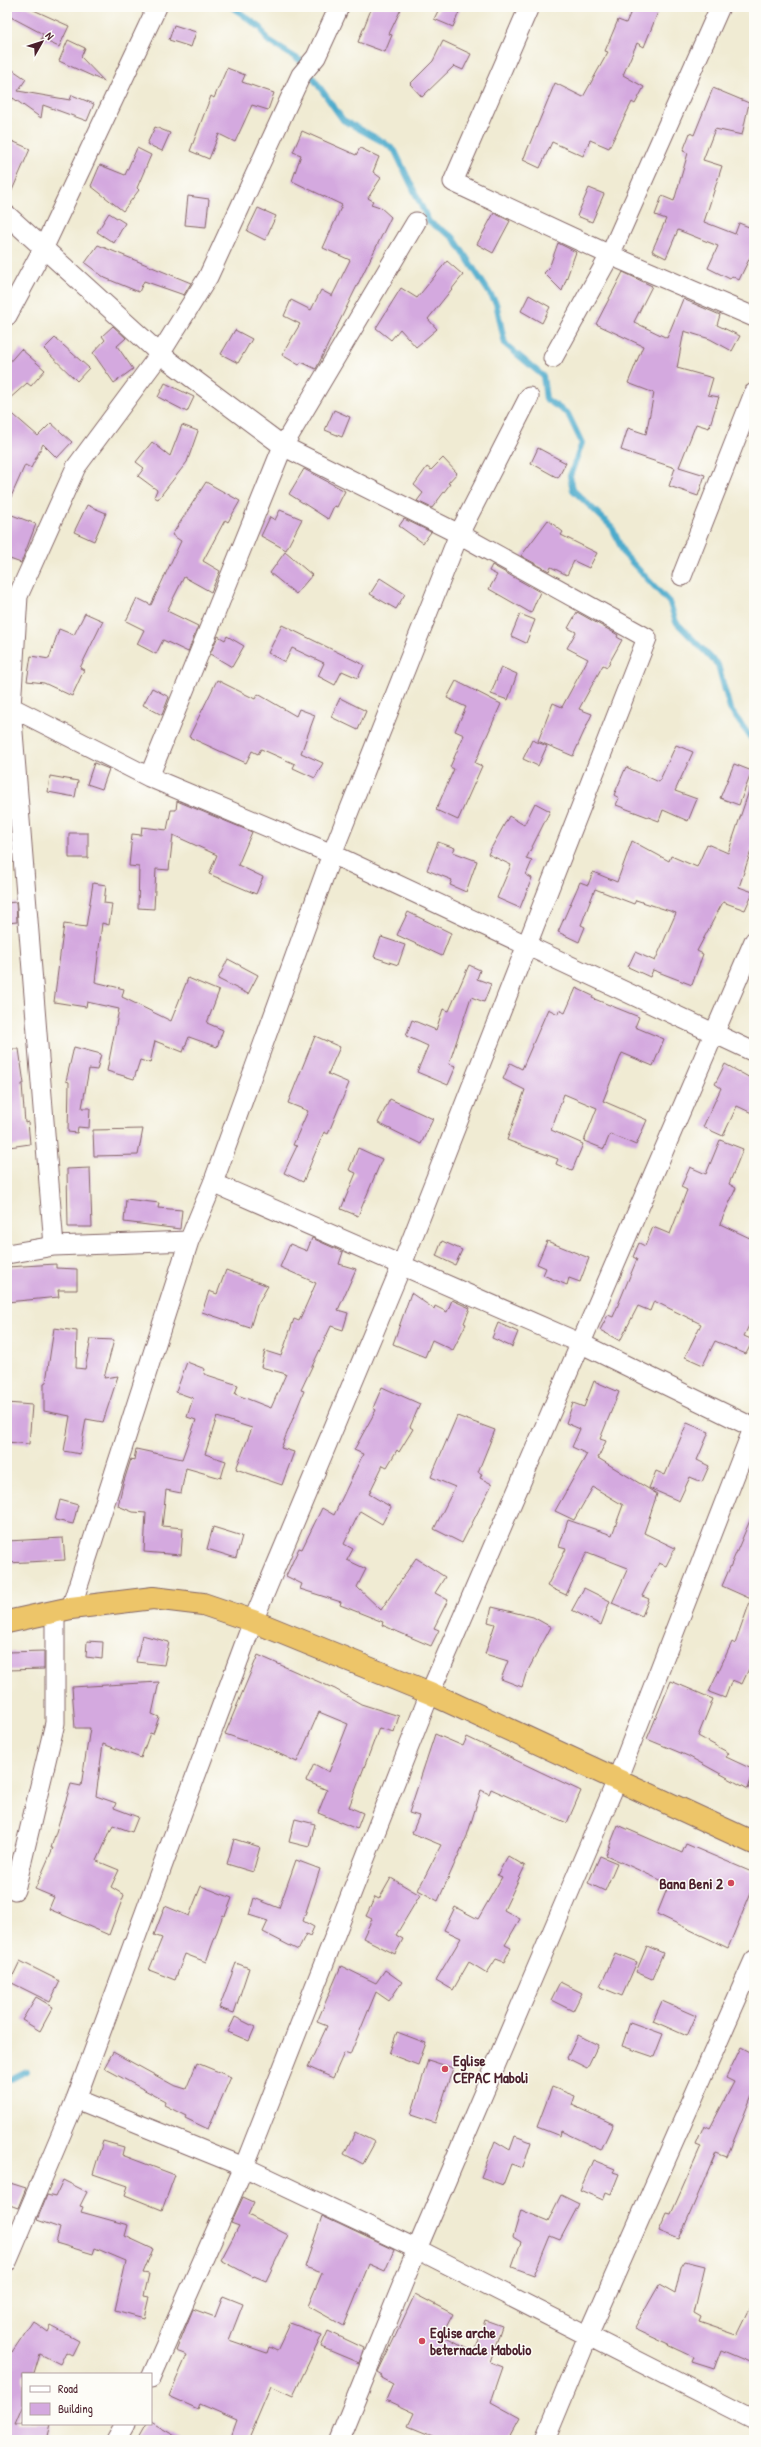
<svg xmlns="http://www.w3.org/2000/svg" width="761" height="2447" font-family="'Patrick Hand',sans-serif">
<rect width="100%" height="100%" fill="#fdfcf7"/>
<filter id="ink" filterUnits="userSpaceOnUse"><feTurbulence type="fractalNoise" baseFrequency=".025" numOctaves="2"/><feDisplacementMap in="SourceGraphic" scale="8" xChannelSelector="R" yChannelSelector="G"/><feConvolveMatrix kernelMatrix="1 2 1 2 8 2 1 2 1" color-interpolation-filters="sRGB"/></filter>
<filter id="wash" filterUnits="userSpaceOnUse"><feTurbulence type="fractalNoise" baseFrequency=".012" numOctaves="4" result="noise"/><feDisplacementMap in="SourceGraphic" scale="16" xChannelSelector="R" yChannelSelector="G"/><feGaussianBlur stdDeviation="0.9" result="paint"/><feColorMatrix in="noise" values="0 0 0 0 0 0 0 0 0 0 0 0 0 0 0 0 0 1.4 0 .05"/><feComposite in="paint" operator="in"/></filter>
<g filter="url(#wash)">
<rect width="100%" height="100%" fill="#f0ebd3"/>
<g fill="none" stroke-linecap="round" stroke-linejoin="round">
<path stroke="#4eabcc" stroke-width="6" d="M232,7L261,28L267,40L301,61L343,120L385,143L395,151L429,222L453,237L496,303L505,344L543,376L546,399L568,414L582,443L570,476L573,490L612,527L624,554L670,603L676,622L718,665L730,709L754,742
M7,2081L27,2071"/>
</g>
<g id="blocks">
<path fill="#d4a9df" d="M7,7H27L69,26L59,47L41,39L43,34L7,15Z
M372,7H402L389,34L392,35L385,52L358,42Z
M440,7H461L453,27L434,19Z
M633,7H660L644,47L637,43L623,75L644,87L635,104L632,102L609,148L590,140L583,156L552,142L540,168L523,160L555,83L583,97L608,52L605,51L618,20L626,23Z
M174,25L196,32L191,47L169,40Z
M68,40L85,48L81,57L105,82L59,61Z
M443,41L471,54L463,70L454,66L422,97L410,84L433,61Z
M7,66L26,79L18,91L70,100L72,95L94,104L87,121L43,105L41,118L13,98L7,106Z
M227,68L245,75L242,82L274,93L268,110L252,105L235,142L219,134L209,159L190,151L211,96L214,98Z
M713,88L749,103L742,135L715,129L703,160L722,166L704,222L735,234L739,223L754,229V249L739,280L732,276L730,279L708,268L718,246L678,230L666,258L652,251L666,219L655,215L662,196L674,201L688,153L683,151L690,133L694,135Z
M155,127L170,133L162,151L147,144Z
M302,131L356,155L360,148L379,157L373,172L381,178L368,198L373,201L371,204L380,207L391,217L316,369L301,362L299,365L282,355L300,324L284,316L291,300L311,310L321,290L332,296L350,260L323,248L342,205L292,181L301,155L293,152Z
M12,141L30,149L7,202V153Z
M137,148L151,155L137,188L139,190L123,211L91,186L100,165L125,175Z
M589,188L604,194L592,222L577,216Z
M188,196L209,199L206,227L185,225Z
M258,208L276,216L265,240L247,231Z
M109,213L125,223L114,243L97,232Z
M494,213L510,221L493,253L477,244Z
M558,243L576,252L562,291L544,273L549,268Z
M98,245L191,283L184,295L144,281L139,292L105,278L85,263Z
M447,261L463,275L428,319L437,329L416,347L400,329L391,340L376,328L401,288L417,298Z
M623,272L652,286L634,322L667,338L683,299L720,315L717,325L740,336L732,351L710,339L684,331L677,368L713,378L708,395L719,397L709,428L696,424L679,467L705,475L698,496L669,486L675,468L621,450L628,428L646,434L654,393L628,383L643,346L596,324Z
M529,295L550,307L542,323L521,311Z
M113,326L126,338L117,346L133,369L114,383L93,353L105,340L102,336Z
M235,330L252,339L238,363L221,354Z
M55,338L89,368L77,381L44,349Z
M21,349L45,370L31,386L27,383L7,401V365Z
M165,383L194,397L187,412L158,397Z
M7,409L38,436L51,423L72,442L57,458L43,444L31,468L25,465L7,506Z
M334,410L350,417L342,437L325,430Z
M182,425L198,431L187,462L158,499L154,497L157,490L138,476L144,468L136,462L152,442L170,456Z
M538,448L566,463L558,478L531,463Z
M443,458L457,473L448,483L450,484L432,508L417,501L423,493L414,485L427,467L431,470Z
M304,469L345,491L337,507L334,506L328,519L289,494Z
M206,482L240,501L228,522L225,520L203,561L220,571L211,592L184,577L167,611L198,626L188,652L163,640L156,654L137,644L144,630L126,621L137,598L151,605L181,541L172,535Z
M87,505L106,513L94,541L74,532Z
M280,510L302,519L286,550L261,536L270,517L275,520Z
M12,515L36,524L21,563L7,558V527Z
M404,519L431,532L423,543L399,526Z
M548,520L563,532L561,535L597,553L589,568L574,561L567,575L551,567L549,571L521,556Z
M285,552L312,575L296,594L270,573Z
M492,565L540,592L531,613L489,589L497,575L489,571Z
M380,578L405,594L396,609L370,594Z
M577,612L618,635L617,637L622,640L607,667L603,665L579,709L592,714L573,756L538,741L553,703L562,707L588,659L567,648L576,632L568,628Z
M85,613L103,621L80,668L84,670L72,696L44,683L27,681L31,656L49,659L59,629L74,635Z
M520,614L535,620L526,643L511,636Z
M282,625L364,665L358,678L342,671L335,685L318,676L324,663L292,648L285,662L268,653Z
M218,636L225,640L227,636L244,646L232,667L210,654Z
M501,667L517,674L508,700L491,694Z
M217,680L255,699L258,694L296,716L299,709L315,715L301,753L323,763L315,778L293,768L295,764L261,749L258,754L252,751L246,763L189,737Z
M456,681L501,704L475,763L482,766L458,820L436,810L454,769L450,767L464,735L455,731L466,707L447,698Z
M152,688L169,697L162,715L143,705Z
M340,698L366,711L358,730L331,717Z
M532,740L547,746L538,766L523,759Z
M676,745L693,752L675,791L697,799L688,821L663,810L659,821L616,805L619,798L614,795L626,767L659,782Z
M94,763L109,769L102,789L87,784Z
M734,764L752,771L739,805L720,798Z
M50,776L78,781L75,797L48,792Z
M751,785L754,786V842L739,887L753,892L745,910L723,902L697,951L703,954L692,985L653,970L650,977L628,967L635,952L655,961L676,913L636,900L634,904L595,889L581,925L585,927L579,942L558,932L580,882L588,885L593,872L617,882L632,841L669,861L671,856L697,867L707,844L728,853Z
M177,801L252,832L238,865L263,877L256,894L209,874L217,855L173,835L169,870L156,869L154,909L138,908L139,867L129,866L132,834L141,835L142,827L167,830L171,810H176Z
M535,803L550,811L526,859L532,861L526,875L532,878L520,908L497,898L511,865L488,854L509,816L524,825Z
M69,833H88V858H69Z
M438,842L455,848L453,852L477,861L466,892L450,885L452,880L427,870Z
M93,883L106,885L104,903L112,904L109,925L102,923L95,982L124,989L122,997L171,1021L188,978L219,991L207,1023L223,1030L217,1047L189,1037L183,1052L155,1041L150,1063L140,1060L134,1079L107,1071L119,1009L87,1002L86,1007L54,1002L64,924L86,927Z
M16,902L17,922L7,923V903Z
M408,912L451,933L442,956L397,935Z
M381,937L405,945L398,965L374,957Z
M228,959L258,975L248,994L218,979Z
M469,965L480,970L477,979L491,984L484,1002L471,997L449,1064L456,1066L448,1085L417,1072L428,1046L406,1036L412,1020L436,1030L443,1009L449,1011Z
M576,988L593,996L592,998L639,1017L635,1027L664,1039L653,1066L622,1053L603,1101L647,1120L636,1145L610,1134L604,1149L584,1141L597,1108L564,1094L551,1130L583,1144L572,1171L556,1164L558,1159L507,1140L525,1090L503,1079L510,1063L522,1069L548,1009L558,1014L559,1010L565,1013Z
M315,1036L340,1047L328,1074L349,1083L328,1134L324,1132L303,1182L284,1173L297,1146L293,1145L308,1111L288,1103Z
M74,1047L101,1054L97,1070L89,1069L82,1108H90L89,1128L78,1127L77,1133L68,1132L69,1082L66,1081Z
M7,1049H19L24,1084H22L25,1123L28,1122L30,1144L9,1147Z
M725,1064L754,1080V1114L737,1106L723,1136L703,1127L721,1088L715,1084Z
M390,1099L433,1119L421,1144L378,1123Z
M143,1129L138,1155L94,1156L93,1130Z
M720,1140L743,1149L729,1184L736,1188L720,1224L754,1240V1315L744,1336L753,1340L746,1354L715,1341L703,1365L685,1357L701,1324L654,1301L650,1311L638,1306L620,1341L600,1330L608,1315L613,1317L637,1259L633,1257L639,1243L645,1246L653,1227L670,1234L687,1190L681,1187L690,1167L706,1174Z
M358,1148L382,1159L358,1216L341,1209L356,1173L349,1170Z
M90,1168L92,1227H68L67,1169Z
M126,1199L159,1203L158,1208L182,1210L180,1229L124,1222Z
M312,1238L343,1252L339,1264L356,1269L338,1310L348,1313L343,1330L331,1326L301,1390L304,1391L281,1448L294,1452L282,1485L236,1469L252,1428L217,1417L205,1454L226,1461L221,1478L186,1468L181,1493L166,1490L162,1526L183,1528L181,1555L144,1552L146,1513L133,1512L118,1506L123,1484L131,1459L134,1460L136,1449L182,1459L196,1420L187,1417L193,1398L176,1392L187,1362L205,1369L204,1374L238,1385L235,1394L271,1408L286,1374L261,1367L265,1351L281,1356L294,1319L299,1321L316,1283L280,1267L290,1244L307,1251Z
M442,1241L462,1250L455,1265L436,1256Z
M547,1241L589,1258L580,1282L569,1278L567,1285L543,1275L546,1268L537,1264Z
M56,1264V1268L77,1269V1290H58L59,1297L7,1302V1267Z
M226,1270L268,1286L257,1305L250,1328L202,1312L209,1291L217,1294Z
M411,1293L434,1309L435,1306L447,1312L452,1300L470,1308L464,1323L466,1324L453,1350L432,1340L425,1357L393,1344Z
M498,1323L518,1332L512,1347L492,1338Z
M54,1328L77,1331L76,1368L85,1369L91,1339L114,1340L104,1378L118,1376L103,1422L86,1419L80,1454L64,1451L70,1416L44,1411V1383L46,1382Z
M594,1381L619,1392L600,1439L606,1441L598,1458L657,1494L644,1533L675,1548L666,1566L659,1563L642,1596L649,1599L642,1616L612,1603L628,1568L587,1552L566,1595L547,1586L566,1549L559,1547L568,1520L612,1535L623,1505L593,1487L574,1520L555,1511L587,1454L572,1447L580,1429L566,1423L573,1403L584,1407Z
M382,1387L420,1404L410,1427L413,1429L399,1452L397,1450L387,1467L383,1465L369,1494L391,1507L382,1524L360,1511L344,1544L353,1549L347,1560L366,1569L357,1587L381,1610L416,1558L445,1577L435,1593L448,1600L434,1628L439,1630L431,1646L382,1625L383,1622L340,1605L341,1602L300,1589L302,1584L286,1576L299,1548L302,1549L322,1508L334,1515L363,1454L354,1450L376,1410L373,1408Z
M7,1403L32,1405L29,1444L7,1442Z
M457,1416L495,1430L478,1472L482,1474L480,1478L492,1484L462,1543L434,1529L455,1487L431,1477Z
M687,1423L709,1432L697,1460L709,1466L702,1482L690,1477L679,1501L649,1488L656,1471L665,1475Z
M60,1500L78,1505L73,1524L55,1520Z
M754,1511V1658L742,1684L732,1680L725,1698L709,1692L732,1642L735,1644L751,1599L722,1586Z
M213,1527L242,1536L236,1558L207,1549Z
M63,1538L65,1560L7,1563V1541Z
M584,1588L610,1601L601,1625L572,1610Z
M492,1607L533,1617L551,1627L526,1674L522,1687L501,1679L508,1661L485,1654L495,1624L488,1622Z
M142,1635L169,1642L164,1665L136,1662Z
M87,1641L103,1642L102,1659L86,1657Z
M44,1651V1669L7,1670V1652Z
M258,1655L335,1689L361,1704L399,1716L394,1732L379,1728L349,1807L363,1813L357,1829L318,1813L327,1790L306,1781L314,1764L329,1772L348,1724L319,1712L297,1762L269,1749L225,1734Z
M671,1681L713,1699L698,1736L729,1753L726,1757L754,1770L748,1789L688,1756L647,1739Z
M159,1682L152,1714L159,1717L153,1734L150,1733L141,1758L103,1744L96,1796L116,1803L114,1808L138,1817L132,1832L113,1825L97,1861L119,1870L111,1887L124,1895L109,1935L49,1909L54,1897L35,1889L53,1848H51L71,1784L81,1786L90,1728H75L72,1687Z
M435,1734L463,1746L467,1737L581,1791L567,1823L491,1789L489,1794L481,1790L467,1836L438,1901L418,1890L441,1845L412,1833L419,1816L409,1813Z
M295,1819L315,1824L309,1847L289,1842Z
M618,1825L682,1853L686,1844L754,1873V1885L728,1948L657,1914L669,1884L606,1855Z
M234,1839L260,1847L253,1872L227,1864Z
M508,1856L525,1866L504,1910L520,1919L505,1945L511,1948L504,1962L496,1959L487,1973L469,1962L453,1990L436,1980L461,1938L444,1930L455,1907L478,1919L502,1877L497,1875Z
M600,1856L617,1863L605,1891L588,1883Z
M296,1860L320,1869L303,1921L314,1927L310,1936L306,1934L298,1950L263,1932L268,1921L249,1915L254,1898L279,1908Z
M391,1878L420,1895L396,1935L403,1939L395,1954L363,1938L372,1919L366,1916L375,1897L379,1899Z
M201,1886L232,1898L225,1916L223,1915L206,1962L185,1954L175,1980L149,1970L162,1938L154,1935L165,1906L189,1916Z
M647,1946L663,1953L652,1979L636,1972Z
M615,1953L637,1962L622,1996L600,1987Z
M20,1961L60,1981L50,2002L10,1982Z
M236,1963L249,1968L234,2013L219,2008Z
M341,1966L376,1983L385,1970L402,1982L389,2001L376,1992L350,2055L344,2053L333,2078L308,2067L327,2026L317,2022Z
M560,1982L582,1993L573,2011L551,2000Z
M36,1997L53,2007L40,2031L22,2020Z
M662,2001L696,2016L687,2036L653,2021Z
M235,2017L255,2027L249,2041L228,2032Z
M630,2022L663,2034L654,2057L622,2046Z
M397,2032L426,2043L418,2065L389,2054Z
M578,2035L598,2045L587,2068L567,2058Z
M741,2047L754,2054V2090L727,2157L716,2153L679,2239L659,2231L667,2213L671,2214L701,2146L696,2144L704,2125L710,2128L734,2082L726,2078Z
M113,2052L173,2085L186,2089L197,2063L231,2077L208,2129L185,2118L186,2116L164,2105L165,2101L104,2068Z
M428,2060L453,2068L435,2123L411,2115Z
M552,2087L575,2096L572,2105L613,2124L601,2150L561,2131L560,2136L537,2127Z
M355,2132L375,2142L363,2164L344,2154Z
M515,2136L531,2142L523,2168L511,2164L503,2185L481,2177L495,2141L510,2150Z
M103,2141L124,2147L122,2155L175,2175L162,2210L125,2195L128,2186L93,2174Z
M593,2160L615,2169L613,2172L619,2174L611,2194L606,2192L603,2200L580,2190Z
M63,2180L87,2192L80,2206L83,2207L81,2212L128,2225L125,2236L153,2249L143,2273L149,2274L144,2296L149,2297L144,2318L115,2310L126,2261L95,2248L93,2254L56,2243L60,2228L37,2220L47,2195L55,2197Z
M7,2182L26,2188L18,2208L7,2204Z
M561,2195L579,2204L560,2240L550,2236L534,2275L512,2267L521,2242L513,2237L521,2210L548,2221Z
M243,2197L254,2202L248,2215L288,2235L266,2281L254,2276L253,2277L221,2260L239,2226L231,2223Z
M322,2216L394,2250L385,2271L369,2264L344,2326L308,2306L322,2273L305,2267Z
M685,2261L705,2266L694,2313L701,2317L699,2322L737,2335L754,2300V2364L721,2350L714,2369L692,2362L694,2357L634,2329L659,2285L675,2294L681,2267Z
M415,2294L453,2314L442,2335L475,2352L485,2320L502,2326L490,2362L503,2367L491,2402L520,2418L508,2440H442L408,2426L414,2413L386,2400L393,2384L382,2378L383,2376L378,2373Z
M223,2296L243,2304L229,2340L267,2353L269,2347L277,2351L290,2323L322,2335L293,2396L271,2386L248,2440H230L237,2420L200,2404L198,2409L169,2396L187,2355L176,2351L193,2309L215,2317Z
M33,2321L48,2332L51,2326L79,2341L72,2355L66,2352L60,2364L40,2354L34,2374H23V2405L15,2424H51L47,2440H7V2350L12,2352Z
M328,2331L364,2348L359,2363L321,2347Z
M151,2422L182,2440H137L146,2424Z"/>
</g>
</g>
<g filter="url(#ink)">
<use href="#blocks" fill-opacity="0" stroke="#846666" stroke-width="1"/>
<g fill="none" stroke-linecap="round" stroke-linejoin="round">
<g stroke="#846666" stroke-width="21">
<path id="minor" d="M529,7L453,182L610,255L754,317
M7,215L160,354L283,446L459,534L647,638L401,1267L253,1621L76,2099L7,2262
M7,316L43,249L157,7
M553,358L610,255L720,7
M682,576L754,393
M7,705L149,777L332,854L754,1052
M149,777L283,446L416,222
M213,1183L582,1344L754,1428
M54,1246L11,707L18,596L76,467L160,354L208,277L301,75L316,57L339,7
M7,1254L54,1246L189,1241
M71,1608L189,1241L213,1183L332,854L459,534L529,397
M15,1890L55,1723V1612
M76,2099L244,2167L417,2249L754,2420
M151,2378L244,2167L430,1693L754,941
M116,2440L125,2424
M339,2440L417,2249L617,1780L754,1426
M545,2440L588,2336L754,1960"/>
</g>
<g stroke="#846666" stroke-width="24">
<path id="trunk" d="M7,1622L71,1608L153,1598L203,1604L253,1621L430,1693L754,1843"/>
</g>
<use href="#minor" stroke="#fff" stroke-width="19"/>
<use href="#trunk" stroke="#edc569" stroke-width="22"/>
</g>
</g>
<g fill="#d1495b" stroke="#fdfcf7" stroke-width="1.5">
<circle cx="731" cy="1883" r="4"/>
<circle cx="445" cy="2069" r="4"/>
<circle cx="422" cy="2341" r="4"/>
</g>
<g text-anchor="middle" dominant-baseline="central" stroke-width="3" stroke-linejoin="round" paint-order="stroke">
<g font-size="15" font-weight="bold" fill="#4a1f2b" stroke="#fdfcf7" text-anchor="start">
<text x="723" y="1883" text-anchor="end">Bana Beni 2</text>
<text x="453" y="2060">Eglise<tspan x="453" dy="17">CEPAC Maboli</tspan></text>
<text x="430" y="2332">Eglise arche<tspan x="430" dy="17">beternacle Mabolio</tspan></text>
</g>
</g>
<rect width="761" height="2447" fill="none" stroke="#fdfcf7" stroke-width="24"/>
<rect x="22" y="2373" width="130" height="52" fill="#fdfcf7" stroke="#b5a4a5"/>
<rect x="30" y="2386" width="20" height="6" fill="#ffffff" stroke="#b5a4a5"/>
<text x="58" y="2393" font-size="12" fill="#4a1f2b">Road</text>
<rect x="30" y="2403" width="20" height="12" fill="#d4a9df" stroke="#b5a4a5"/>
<text x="58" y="2413" font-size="12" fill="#4a1f2b">Building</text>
<g transform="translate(42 42) rotate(51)" stroke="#fdfcf7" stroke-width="3" paint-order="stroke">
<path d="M0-3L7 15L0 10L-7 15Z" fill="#4a1f2b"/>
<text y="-6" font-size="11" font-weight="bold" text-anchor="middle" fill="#4a1f2b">N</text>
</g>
</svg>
